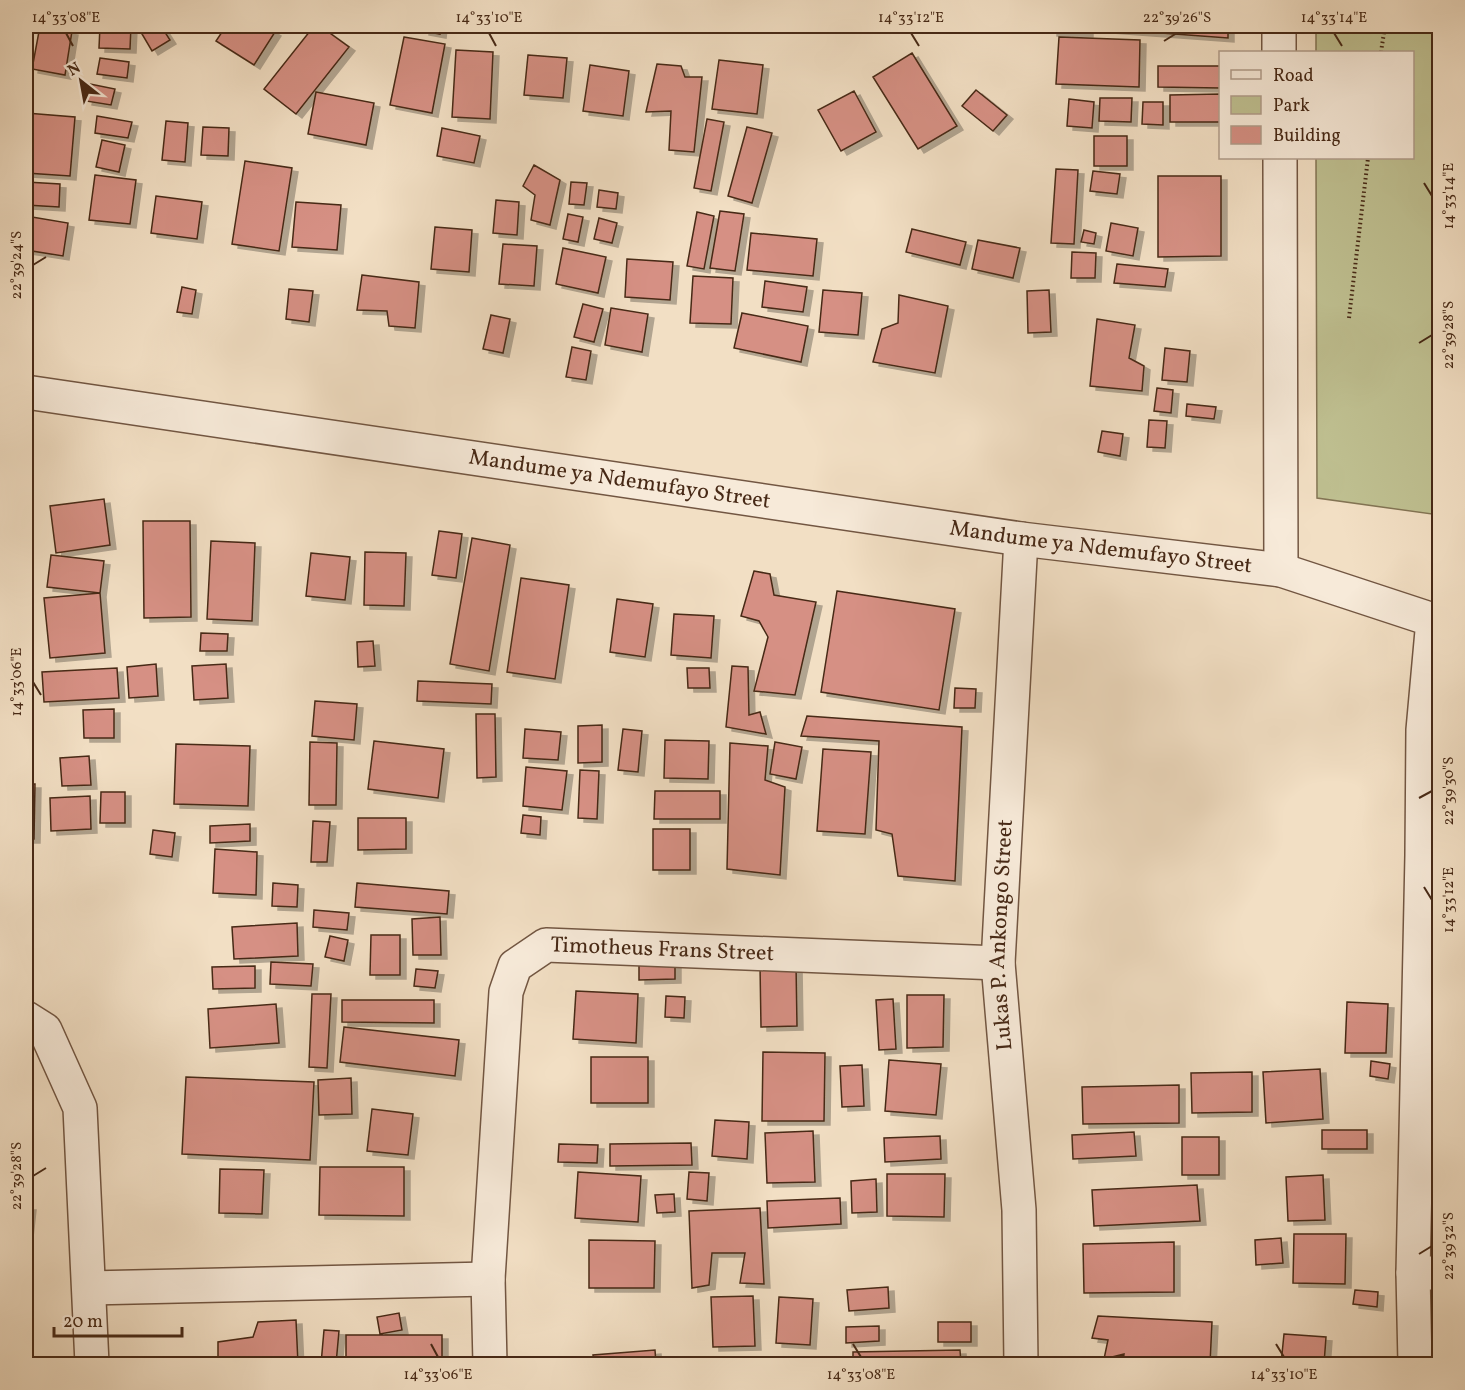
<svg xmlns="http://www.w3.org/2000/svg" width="1465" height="1390" font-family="Vollkorn,serif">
<defs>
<filter id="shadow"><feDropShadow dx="6" dy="4" stdDeviation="0" flood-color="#0004"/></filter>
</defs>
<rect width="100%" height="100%" fill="#f2dfc4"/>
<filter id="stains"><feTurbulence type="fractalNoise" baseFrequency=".00333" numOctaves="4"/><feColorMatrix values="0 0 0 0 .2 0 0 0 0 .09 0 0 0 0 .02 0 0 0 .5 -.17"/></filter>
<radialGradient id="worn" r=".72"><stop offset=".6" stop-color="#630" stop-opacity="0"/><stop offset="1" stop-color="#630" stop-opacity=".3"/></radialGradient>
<path fill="#bfc091" stroke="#837454" stroke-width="1.5" d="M1316,26H1439V515L1317,498L1316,158H1412V52H1316Z"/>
<path fill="#d69084" stroke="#472916" stroke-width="1.5" filter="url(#shadow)" d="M40,26L72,31L65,75L32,69Z
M100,26H131L130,49L99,48Z
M156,26H161L170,40L152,51L142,34Z
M226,26H265L275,32L254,65L216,41Z
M314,26H320L349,47L296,114L264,89Z
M424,26H441L440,34L423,31Z
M1051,26H1087V33L1051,32Z
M1107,26H1228V38L1107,29Z
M404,37L445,44L432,113L390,105Z
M1059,37L1140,40L1139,87L1056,84Z
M456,50L493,52L490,119L452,117Z
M912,53L957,126L918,149L873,77Z
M528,55L567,58L563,98L524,95Z
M100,58L129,62L127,78L97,74Z
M719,60L763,65L757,114L712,109Z
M657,64L681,66L685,77H702L694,152L669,150L671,111L646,112Z
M590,65L629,71L623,116L583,111Z
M1158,66H1220V88L1158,87Z
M90,84L115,89L111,105L86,101Z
M976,90L1007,115L993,131L962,106Z
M854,91L876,132L841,151L818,110Z
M316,92L374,103L366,145L308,134Z
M1220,94V122H1170V95Z
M1100,98H1132L1131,122L1099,121Z
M1069,99L1094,102L1092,128L1067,126Z
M1143,102H1163V125L1142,124Z
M26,113L75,117L70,176L26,173Z
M97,116L132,122L128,138L95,133Z
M707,119L724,122L711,191L694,188Z
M166,121L188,123L185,162L162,160Z
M203,127L229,128L228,156L201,155Z
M747,127L772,133L752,203L728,196Z
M442,128L480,136L474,163L437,156Z
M1094,136H1127V166H1094Z
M102,140L125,145L119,172L96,167Z
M245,161L292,168L279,251L232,244Z
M534,165L560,180L550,225L531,220L535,195L523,186Z
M1056,169L1078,170L1074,244L1051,243Z
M1093,171L1120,174L1117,194L1090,191Z
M95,175L136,180L130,224L89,220Z
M1158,176H1221V256L1158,257Z
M26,182L60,184L59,207L26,205Z
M571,182L587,183L584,205L569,204Z
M599,190L618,193L616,209L597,207Z
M156,196L202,202L197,239L151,233Z
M496,200L519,202L517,235L493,233Z
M296,202L341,205L337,250L292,247Z
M720,211L744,214L735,271L710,268Z
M697,212L714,216L704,269L687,266Z
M568,214L583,217L578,242L563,239Z
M26,216L68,223L63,256L26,250Z
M599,218L617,223L612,243L594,239Z
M1111,223L1138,228L1133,256L1106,251Z
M435,227L472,230L469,272L431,269Z
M912,229L966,242L960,265L906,252Z
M1084,230L1096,233L1094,244L1081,242Z
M751,233L817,239L813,276L747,270Z
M978,240L1020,248L1013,278L972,269Z
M503,244L537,246L534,286L499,284Z
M563,248L606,257L598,293L556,284Z
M1072,252L1096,253L1095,278H1071Z
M627,259L673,262L670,300L625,297Z
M1117,264L1168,269L1165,287L1114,283Z
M362,275L419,282L415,328L389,326L387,311L357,310Z
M693,276L733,278L731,324L690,323Z
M765,281L807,287L803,312L762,307Z
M182,287L196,290L192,314L177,312Z
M289,289L313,291L309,322L286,319Z
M823,290L862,293L858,335L819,332Z
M1049,290L1051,332L1028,333L1027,291Z
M899,295L948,306L935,373L873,362L882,329L898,323Z
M583,304L603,309L594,342L574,337Z
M611,308L648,314L642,352L605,345Z
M742,313L808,326L801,362L734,348Z
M491,315L510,319L503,353L483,349Z
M1097,319L1135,325L1129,358L1144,366L1142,391L1090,386Z
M572,347L591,351L586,380L566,377Z
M1165,348L1190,351L1187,382L1162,380Z
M1157,388L1173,390L1171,413L1154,411Z
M1187,404L1216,407L1214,419L1186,416Z
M1149,420L1167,421L1165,448L1147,447Z
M1102,431L1123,434L1120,456L1098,452Z
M104,499L110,545L56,553L50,506Z
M143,521H190L191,617L144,618Z
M439,531L462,534L456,578L432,575Z
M472,538L510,545L489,671L450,664Z
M211,541L255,543L252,621L207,619Z
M365,552L406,553L404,606L364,605Z
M311,553L350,557L345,600L306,596Z
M51,555L104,561L100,593L47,587Z
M754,571L770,574L774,595L816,602L795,695L754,691L768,637L759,621L741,616Z
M521,578L569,585L555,679L507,672Z
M837,591L955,609L939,710L821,692Z
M100,593L105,653L50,658L44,598Z
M617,599L653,604L645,657L610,652Z
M674,614L714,616L711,658L671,655Z
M201,633L228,634L227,651H200Z
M373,641L375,666L358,667L357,642Z
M156,664L158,696L129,698L127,667Z
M226,664L228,698L194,700L192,666Z
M732,666L748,667L749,715L760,712L766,734L726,727Z
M117,668L119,698L44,702L42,672Z
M687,668H709L710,688H688Z
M418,681L492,684L491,704L417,701Z
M955,688L976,689L975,708H954Z
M315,701L357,704L354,740L312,736Z
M114,709V738H84L83,710Z
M476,714H495L496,777L477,778Z
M807,716L962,727L955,881L898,876L892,834L876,830L879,741L801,736Z
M602,725V762L578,763V726Z
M525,729L561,732L558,760L523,758Z
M623,729L642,731L638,772L618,770Z
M665,740L709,741L708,779L664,778Z
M374,741L444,749L438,798L368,789Z
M310,742L337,743L336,805H309Z
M775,742L802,747L796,779L770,774Z
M730,743L768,746L765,780L785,787L780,875L727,869Z
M176,744L250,746L248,806L174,804Z
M823,749L871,752L865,834L817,831Z
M89,756L91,785L62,786L60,758Z
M526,767L567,771L562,810L523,806Z
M580,770L599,771L597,819L578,818Z
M26,784H35L34,839H26Z
M655,791H720V819H654Z
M101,792H125V823H100Z
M90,796L91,829L51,831L50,798Z
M523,815L541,817L540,835L521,833Z
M358,818H406V849L358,850Z
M313,821L330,822L327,862H311Z
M250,824V841L210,843V826Z
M653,829H690V870H653Z
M153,830L175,833L172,857L150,854Z
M215,849L257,852L256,895L213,893Z
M273,883L298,885L297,907L272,906Z
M357,883L449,891L447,914L355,907Z
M314,910L349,913L347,930L313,927Z
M440,917L441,955H413L412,919Z
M297,923L298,956L234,959L232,927Z
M371,935H400V975H370Z
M330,936L348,940L344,961L325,957Z
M675,958V979L639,980V959Z
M271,962L313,964L311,986L270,984Z
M796,964L797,1026L761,1027L760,965Z
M255,966V988L213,989L212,967Z
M416,969L438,971L435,988L414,986Z
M576,991L638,994L636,1043L573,1039Z
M312,994H331L327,1068L309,1067Z
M907,995H944L943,1047L907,1048Z
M666,996L685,997L684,1018L665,1017Z
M893,999L896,1049L879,1050L876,1000Z
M342,1000H434V1023L342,1022Z
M1347,1002L1388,1004L1386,1053H1345Z
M276,1004L279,1043L210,1048L208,1009Z
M344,1027L459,1040L455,1076L340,1062Z
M763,1052L825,1053L824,1121H762Z
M591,1057H648V1103H591Z
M889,1060L941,1064L936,1115L885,1111Z
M1371,1061L1390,1064L1388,1079L1370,1076Z
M862,1065L864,1106L842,1107L840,1066Z
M1320,1069L1323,1119L1266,1123L1263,1072Z
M1252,1072V1112L1192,1113L1191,1073Z
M186,1077L314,1082L310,1160L182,1154Z
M351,1078L352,1114L319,1115L318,1080Z
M1179,1085V1123L1083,1124L1082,1087Z
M372,1109L413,1114L408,1155L367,1151Z
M715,1120L749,1122L747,1159L712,1156Z
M1322,1130H1367V1149H1322Z
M813,1131L815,1182L767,1183L765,1133Z
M1134,1132L1136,1156L1073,1159L1072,1135Z
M940,1136L941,1159L885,1162L884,1138Z
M1182,1137H1219V1175H1182Z
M691,1143L692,1165L610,1166V1144Z
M559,1144L598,1145L597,1163L558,1162Z
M320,1167H404V1216L319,1215Z
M220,1169L264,1170L262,1214L219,1213Z
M578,1172L641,1176L638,1222L575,1218Z
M689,1172L709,1173L707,1201L687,1199Z
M887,1174H945L944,1217L887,1216Z
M1323,1175L1325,1220L1288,1221L1286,1177Z
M876,1179L877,1212L852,1213L851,1181Z
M1197,1185L1200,1221L1094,1226L1092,1190Z
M674,1194L675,1212L657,1213L655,1195Z
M840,1198L841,1224L768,1228L767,1201Z
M26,1206H30L26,1242Z
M760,1208L764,1284L740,1283L745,1253H712L709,1285L692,1288L689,1211Z
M1294,1234H1346L1345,1284L1293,1283Z
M1281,1238L1283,1263L1256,1265L1255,1240Z
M589,1240L655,1241L654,1288H589Z
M1174,1242V1292L1084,1293L1083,1244Z
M888,1287L889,1308L849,1311L847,1290Z
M1355,1290L1378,1292L1377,1307L1353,1304Z
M753,1296L755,1346L713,1347L711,1297Z
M779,1297L813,1299L810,1345L776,1343Z
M399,1313L402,1330L380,1334L377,1317Z
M1098,1316L1212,1322L1210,1364H1123L1124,1354L1104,1359L1108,1340L1092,1338Z
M296,1320L298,1364H218V1342L253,1337L258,1322Z
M938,1322H971V1342H938Z
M879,1326V1341L846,1343V1327Z
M324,1330L339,1331L336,1364H321Z
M1284,1334L1326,1337L1324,1364H1281Z
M346,1335H442V1364H346Z
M655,1350L656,1364H594L593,1355Z
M960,1350L961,1364H853V1352Z"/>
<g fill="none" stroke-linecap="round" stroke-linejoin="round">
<g stroke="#725642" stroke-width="36">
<g id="minor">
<path d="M1279,26V52"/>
<path d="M1280,158L1281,570"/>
<path d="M26,1018L45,1030L80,1108L92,1364"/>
<path d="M1413,1273H1440"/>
<path d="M89,1288L488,1279"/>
<path id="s1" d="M490,1364L488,1279L506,992L515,966L546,945L998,963"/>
<path id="s2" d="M1021,1364L1019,1210L998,963L1021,539"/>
</g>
</g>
<g stroke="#725642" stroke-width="36">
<g id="tertiary">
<path id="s3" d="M26,392L1021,539L1281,570L1433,620L1423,730L1422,855L1413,1273L1415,1364"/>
</g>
</g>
<path stroke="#472916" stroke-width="4" stroke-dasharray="1.5 3" stroke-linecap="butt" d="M1381,52L1385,26
M1349,318L1368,158"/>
<use href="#minor" stroke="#f7ead9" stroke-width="33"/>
<use href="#tertiary" stroke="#f7ead9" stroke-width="33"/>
</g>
<path fill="none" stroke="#472916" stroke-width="2" d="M66,33L73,46M489,33L496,46M911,33L919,46M1334,33L1342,46M1164,41L1177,33M1424,183L1432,196M33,265L46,257M1419,343L1432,335M33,682L41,695M1419,798L1432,791M1424,887L1432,900M33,1176L46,1168M1419,1254L1432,1246M431,1344L438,1357M853,1344L861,1357M1276,1344L1284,1357"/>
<g text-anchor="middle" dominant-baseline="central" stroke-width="4.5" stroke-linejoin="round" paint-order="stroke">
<g font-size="22" fill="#472916" stroke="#f7ead9">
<text stroke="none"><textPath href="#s3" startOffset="600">Mandume ya Ndemufayo Street</textPath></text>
<text stroke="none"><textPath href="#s3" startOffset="1086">Mandume ya Ndemufayo Street</textPath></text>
<text stroke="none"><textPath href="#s2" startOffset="430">Lukas P. Ankongo Street</textPath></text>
<text stroke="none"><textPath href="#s1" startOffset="554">Timotheus Frans Street</textPath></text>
</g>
</g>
<rect width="1465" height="1390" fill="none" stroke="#f2dfc4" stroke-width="66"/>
<rect x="1219" y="51" width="195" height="108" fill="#f7ead9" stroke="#b19d8b" stroke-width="1.5"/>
<rect x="1231" y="70" width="30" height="9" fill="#f7ead9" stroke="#b19d8b" stroke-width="1.5"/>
<text x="1273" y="81" font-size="18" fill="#472916">Road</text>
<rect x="1231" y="96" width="30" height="18" fill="#bfc091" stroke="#b19d8b" stroke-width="1.5"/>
<text x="1273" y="111" font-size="18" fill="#472916">Park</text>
<rect x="1231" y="126" width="30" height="18" fill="#d69084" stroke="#b19d8b" stroke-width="1.5"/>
<text x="1273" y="141" font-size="18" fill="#472916">Building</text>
<g transform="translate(81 81) rotate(329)" stroke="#f7ead9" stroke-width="4.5" paint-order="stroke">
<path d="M0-4.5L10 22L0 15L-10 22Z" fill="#472916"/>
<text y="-9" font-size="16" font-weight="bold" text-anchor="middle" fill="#472916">N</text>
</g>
<path d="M54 1327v9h128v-9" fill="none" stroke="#472916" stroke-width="3"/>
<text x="63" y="1327" font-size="18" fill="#472916" stroke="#f7ead9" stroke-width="4.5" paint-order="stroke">20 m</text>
<rect x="33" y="33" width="1399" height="1324" fill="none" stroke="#472916" stroke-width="2"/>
<g font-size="15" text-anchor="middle" fill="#472916">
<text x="66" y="22">14°33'08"E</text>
<text x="489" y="22">14°33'10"E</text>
<text x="911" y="22">14°33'12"E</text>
<text x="1177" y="22">22°39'26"S</text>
<text x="1334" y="22">14°33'14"E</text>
<text transform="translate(1448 196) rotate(-90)" y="5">14°33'14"E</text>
<text transform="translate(16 265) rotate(-90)" y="5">22°39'24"S</text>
<text transform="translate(1448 335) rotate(-90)" y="5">22°39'28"S</text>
<text transform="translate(16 682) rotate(-90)" y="5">14°33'06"E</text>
<text transform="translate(1448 791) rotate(-90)" y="5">22°39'30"S</text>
<text transform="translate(1448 900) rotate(-90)" y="5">14°33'12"E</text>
<text transform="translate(16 1176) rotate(-90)" y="5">22°39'28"S</text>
<text transform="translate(1448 1246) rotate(-90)" y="5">22°39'32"S</text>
<text x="438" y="1379">14°33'06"E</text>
<text x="861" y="1379">14°33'08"E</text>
<text x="1284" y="1379">14°33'10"E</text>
</g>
<rect width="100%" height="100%" filter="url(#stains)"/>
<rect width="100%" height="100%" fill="url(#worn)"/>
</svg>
